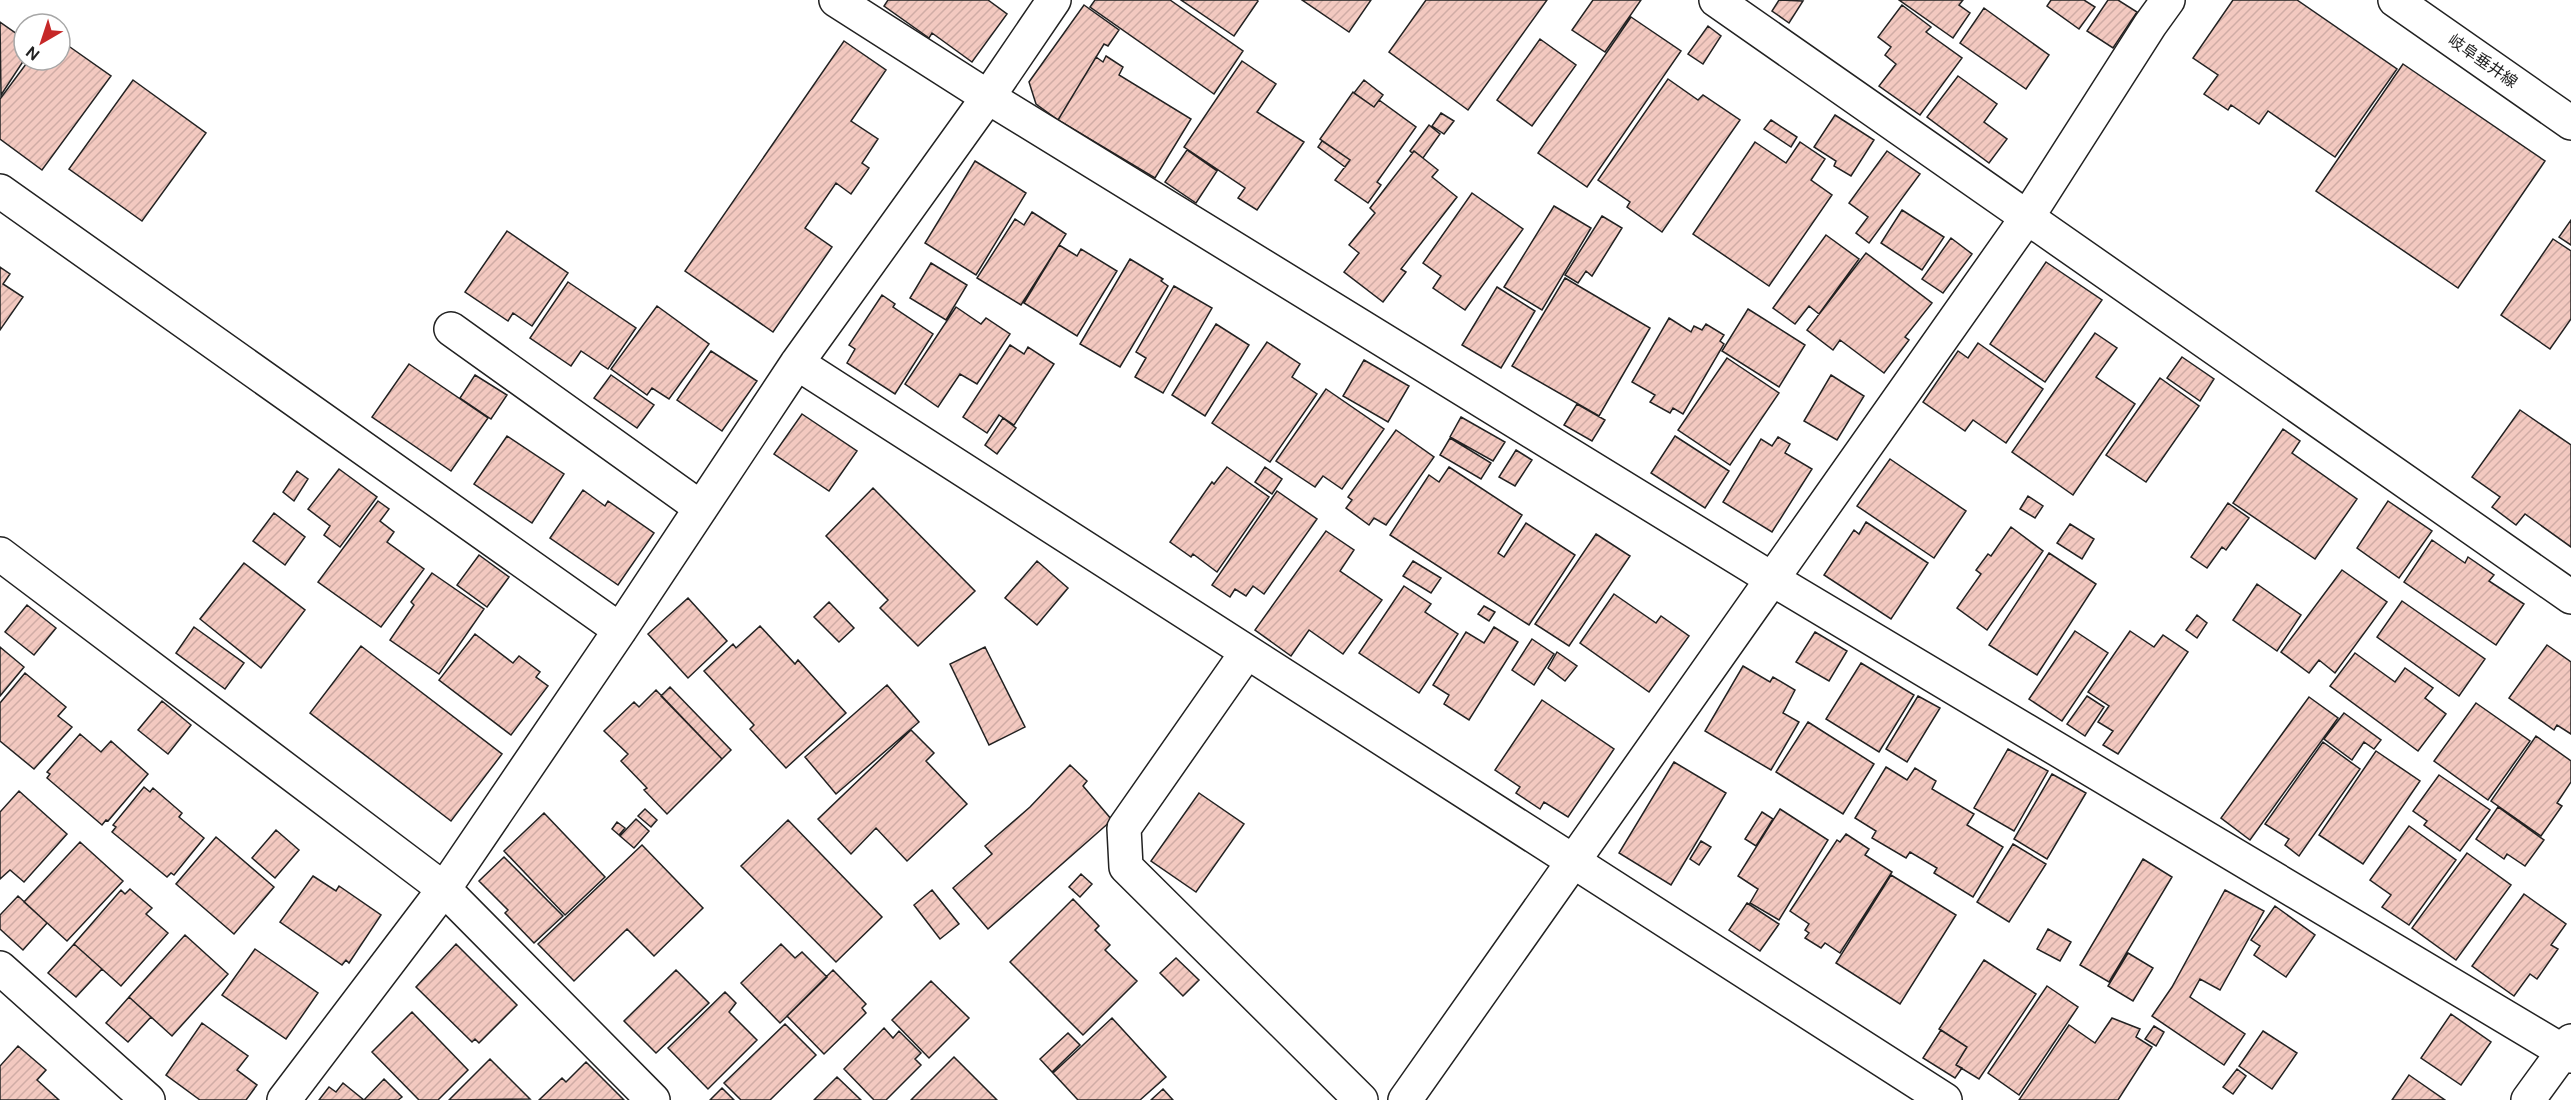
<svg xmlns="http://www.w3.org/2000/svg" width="2571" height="1100" font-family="'DM Sans','Noto Sans JP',sans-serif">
<defs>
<pattern id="building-hatch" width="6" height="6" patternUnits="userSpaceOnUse" patternTransform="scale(1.5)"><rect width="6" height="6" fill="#f3c9c0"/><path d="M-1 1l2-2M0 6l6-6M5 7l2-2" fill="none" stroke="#d0aca5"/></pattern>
</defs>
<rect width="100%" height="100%" fill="#fff"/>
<path fill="url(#building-hatch)" stroke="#222" stroke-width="1.5" d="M888,0H988L1007,14L972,62L932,33L929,38L884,6Z
M1095,0H1170L1243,51L1214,94L1090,7Z
M1181,0H1257L1258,1L1234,36Z
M1302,0H1371L1349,32Z
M1426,0H1547L1468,110L1389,52Z
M1593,0H1641L1605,52L1572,30Z
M1779,0L1803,1L1789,23L1772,11Z
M1899,0H1963L1959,5L1970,13L1953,38Z
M2051,0H2084L2095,7L2079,29L2047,6Z
M2108,0H2118L2137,12L2113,48L2087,31Z
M2233,0H2297L2397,69L2335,157L2268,111L2259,124L2231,105L2228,110L2204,94L2218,75L2193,58Z
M1084,5L1119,30L1108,46L1104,44L1058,120L1036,104L1029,82Z
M1902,5L1931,27L1926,32L1962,58L1920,115L1879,86L1896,64L1885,55L1891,47L1878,37Z
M1984,8L2049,55L2026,89L1960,43Z
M1631,17L1681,51L1587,187L1538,153Z
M0,22L24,39V60L1,95Z
M1708,26L1721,36L1703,64L1688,54Z
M1540,39L1576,65L1532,126L1497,100Z
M60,40L111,76L42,170L0,139V99L29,60H60Z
M844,41L886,70L851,121L878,139L862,163L869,168L851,194L836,183L805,228L832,247L773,332L685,271Z
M1106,56L1123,67L1119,75L1191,119L1155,178L1058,120L1096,57L1103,62Z
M1242,61L1276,84L1257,112L1304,142L1257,210L1238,198L1245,188L1184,147Z
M2403,64L2545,161L2458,288L2316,191Z
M1958,76L1997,104L1984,122L2007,139L1989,163L1927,117Z
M1668,79L1698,100L1703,95L1740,120L1662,232L1627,207L1630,202L1598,180Z
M133,80L206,133L142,221L69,169Z
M1364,80L1383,95L1374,107L1354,93Z
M1353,92L1374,107L1379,100L1416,127L1377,182L1381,185L1368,203L1335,180L1350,160L1320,139Z
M1441,113L1454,121L1444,134L1432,126Z
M1835,115L1874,140L1851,176L1834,166L1836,161L1814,147Z
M1771,120L1797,137L1791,147L1764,129Z
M1429,125L1440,134L1423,158L1414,151L1412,153L1410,151Z
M1322,141L1350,160L1345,167L1318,147Z
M1755,142L1786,163L1800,142L1825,159L1811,180L1832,195L1769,286L1693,234Z
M1187,150L1217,171L1196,203L1165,182Z
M1414,151L1438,170L1432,177L1457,197L1401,269L1406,272L1383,302L1344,272L1359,253L1349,245L1375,213L1370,208Z
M1887,151L1920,174L1869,243L1856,233L1868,217L1849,203Z
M975,161L1026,193L976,275L925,243Z
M1472,193L1523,229L1465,310L1433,288L1441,276L1423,263Z
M1554,206L1591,228L1542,310L1504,287Z
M1902,210L1944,237L1922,270L1881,243Z
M1032,212L1066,234L1021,305L977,278L1015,219L1024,225Z
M1602,216L1622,228L1592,276L1586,271L1578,283L1565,275Z
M2571,220V245L2559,237Z
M507,231L568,273L532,326L513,313L508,321L465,292Z
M1826,235L1859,259L1819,314L1809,306L1795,324L1773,308Z
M1951,238L1972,254L1943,293L1922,279Z
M2553,239L2571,251V319L2550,349L2501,315Z
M1059,245L1077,256L1081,249L1117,271L1077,336L1024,303Z
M1866,253L1932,303L1905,337L1909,340L1884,373L1840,340L1833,350L1807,330Z
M1130,259L1163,279L1161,281L1168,286L1120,367L1080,344Z
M2046,262L2102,300L2045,382L1990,344Z
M931,263L967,285L946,320L910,298Z
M0,267L10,274L3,284L23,297L0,330Z
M1565,278L1650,328L1599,416L1512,366Z
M568,282L636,328L608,369L581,351L571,366L530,338Z
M1174,286L1212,308L1163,393L1135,377L1146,358L1136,352Z
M1497,287L1535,311L1501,368L1462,345Z
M882,295L895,304L893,307L933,334L895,394L847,363L855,349L849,345Z
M657,306L709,344L669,399L652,388L647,395L611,369Z
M956,307L981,324L986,318L1010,334L977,384L960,374L938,407L905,384Z
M1748,309L1805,345L1779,387L1722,351Z
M1669,318L1691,332L1694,326L1702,330L1706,324L1724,335L1720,341L1724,344L1683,414L1673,408L1670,413L1650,402L1655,395L1632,382Z
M1216,324L1249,345L1205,416L1172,395Z
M2095,333L2117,348L2096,377L2135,404L2073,495L2012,452Z
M1267,342L1300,364L1292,377L1317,394L1270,462L1212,423Z
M1978,343L2043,389L2006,443L1973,420L1965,431L1923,402L1958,351L1968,358Z
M1010,345L1024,354L1028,347L1054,364L1014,425L999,415L987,433L963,417Z
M711,351L757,381L722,431L677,400Z
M2182,357L2214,379L2200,401L2167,378Z
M1727,358L1779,393L1730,465L1678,430Z
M1364,360L1409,386L1388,422L1343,396Z
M409,364L488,418L451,471L372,417Z
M475,375L507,395L491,419L460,398Z
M611,375L654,405L637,428L594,398Z
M1831,375L1864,396L1837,440L1804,421Z
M2160,378L2199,406L2146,482L2106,455Z
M1326,389L1384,429L1342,489L1323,476L1315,487L1276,461Z
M1577,404L1605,420L1592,441L1564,425Z
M2520,410L2571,445V547L2525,514L2516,525L2492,507L2500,497L2472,477Z
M802,414L857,451L829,491L774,454Z
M1461,417L1505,442L1493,461L1450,437Z
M1003,418L1016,428L997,454L985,445Z
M2283,429L2300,441L2292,453L2357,499L2315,559L2233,503Z
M1396,430L1434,457L1386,525L1374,518L1369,525L1346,508L1352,500L1348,497Z
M507,436L564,474L532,523L474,484Z
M1675,436L1729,471L1705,508L1651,473Z
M1778,437L1790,444L1785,453L1812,469L1772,532L1723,502L1761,439L1772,446Z
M1450,438L1491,463L1481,479L1440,455Z
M1516,450L1532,460L1515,486L1499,477Z
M1890,459L1966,511L1934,558L1857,506Z
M1227,467L1269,497L1217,572L1193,554L1191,557L1170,542L1212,482L1214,484Z
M1265,467L1282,479L1272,494L1255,482Z
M1449,467L1522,515L1498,553L1504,557L1526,523L1575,555L1529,625L1390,535L1429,475L1439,482Z
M339,469L377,497L340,547L324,535L330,526L308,509Z
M297,471L308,479L294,501L283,492Z
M873,488L975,591L918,646L880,608L888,600L826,536Z
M583,490L605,506L608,501L654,533L618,585L550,538Z
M1277,491L1317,519L1264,594L1253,586L1246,596L1235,589L1230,597L1212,585Z
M2028,496L2043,506L2035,518L2020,509Z
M378,501L389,509L380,521L394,532L387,542L424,569L381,627L318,582Z
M2388,501L2432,531L2399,578L2357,548Z
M2228,503L2249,518L2226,550L2222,547L2207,568L2191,557Z
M274,513L305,537L285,565L253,541Z
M1866,522L1928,563L1891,619L1824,575L1854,530L1859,534Z
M2070,524L2094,539L2082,559L2057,543Z
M2011,527L2043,551L1987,630L1957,608L1981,574L1976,570L1988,554L1991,556Z
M1326,531L1354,550L1340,571L1382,600L1343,654L1309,630L1291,656L1255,630Z
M1596,534L1630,556L1569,646L1535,624Z
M2432,540L2465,563L2468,557L2494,575L2489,581L2524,604L2496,645L2404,582Z
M2049,553L2096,584L2037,675L1989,645Z
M479,555L509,577L487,607L457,585Z
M1037,561L1068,588L1037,625L1005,598Z
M1413,561L1441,578L1431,593L1403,576Z
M244,563L305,610L261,668L200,619Z
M2342,570L2387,602L2335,673L2319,660L2309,673L2281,652Z
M432,573L484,609L439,674L390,640L414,605L411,602Z
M2257,584L2301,615L2277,651L2233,620Z
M1404,586L1431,604L1425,612L1458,634L1419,693L1359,653Z
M1614,594L1656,623L1661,616L1689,636L1649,692L1580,643Z
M688,598L727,641L688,678L648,634Z
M2402,601L2485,659L2459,696L2377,637Z
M829,602L854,628L839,642L814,617Z
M27,605L56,628L34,655L5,632Z
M1484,606L1495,612L1489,621L1478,614Z
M2197,615L2207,623L2197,638L2186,630Z
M760,626L795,664L798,660L846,713L786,768L750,729L754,725L704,671L733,644L736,648Z
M194,627L244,663L225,689L176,653Z
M1494,627L1518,642L1469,720L1444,704L1449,695L1433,685L1466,632L1484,643Z
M2075,631L2108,653L2062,721L2029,699Z
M2130,631L2154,647L2163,635L2188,652L2118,754L2103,745L2113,731L2098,722L2109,706L2088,692Z
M1815,632L1847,651L1829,681L1796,662Z
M475,634L513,663L519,656L540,672L536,677L548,686L511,735L439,680Z
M1532,639L1554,654L1534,685L1512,670Z
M2547,645L2571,662V734L2557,725L2554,730L2509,698Z
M361,646L502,754L451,821L310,713Z
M0,647L24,667L0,696Z
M985,647L1025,727L989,745L950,664Z
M1557,652L1577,666L1565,681L1548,668Z
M2355,653L2395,682L2405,668L2433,688L2425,698L2446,714L2418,751L2330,686Z
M1861,663L1914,695L1879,752L1826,719Z
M1743,666L1770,682L1773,677L1795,690L1783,713L1799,722L1771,770L1705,731Z
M25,673L66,707L58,716L72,727L34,769L0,741V703Z
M887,685L919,722L836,794L805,757Z
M670,687L731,750L722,759L661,696Z
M656,690L722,759L667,814L644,790L647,788L621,761L628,754L604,731L634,702L639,707Z
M1918,696L1940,708L1907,762L1886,749Z
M2087,696L2104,707L2085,736L2067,724Z
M2309,697L2338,718L2250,840L2221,818Z
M1542,700L1614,749L1568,817L1544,802L1540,809L1516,793L1520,787L1495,770Z
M162,701L191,725L168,754L138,730Z
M2476,703L2530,741L2488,800L2434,761Z
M2344,713L2381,740L2374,749L2364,742L2352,760L2324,739Z
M1808,722L1874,764L1843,814L1776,772Z
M911,730L934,753L926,761L967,804L907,861L876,828L851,854L818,819Z
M80,734L101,752L111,741L148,774L108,821L106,820L102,825L47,778L50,774L47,772Z
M2536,736L2571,761V782L2557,803L2562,806L2541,836L2491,801Z
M2323,742L2360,769L2299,856L2285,845L2289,839L2265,824Z
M2008,749L2048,771L2014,831L1974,808Z
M2376,751L2420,781L2363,864L2319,835Z
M1674,762L1726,793L1671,885L1619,853Z
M1070,765L1087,781L1083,786L1112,820L988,929L953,888L992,854L985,846L1030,807Z
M1886,767L1907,780L1915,768L1936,781L1932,789L1974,814L1967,825L2003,847L1973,897L1934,873L1937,868L1910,852L1906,858L1872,838L1876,831L1855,818Z
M2052,774L2086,793L2047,859L2014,839Z
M2439,775L2490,810L2460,851L2424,825L2427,821L2413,811Z
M144,787L150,792L153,788L182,813L179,817L204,838L174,875L171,873L167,877L112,832L116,827L113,825Z
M19,791L67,834L24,882L10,870L0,879V812Z
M1199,793L1244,824L1196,892L1151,861Z
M2498,807L2544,840L2525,866L2507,854L2504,859L2476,839Z
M645,809L657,820L651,827L638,816Z
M1780,809L1828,840L1779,920L1750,903L1758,889L1738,876Z
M1762,812L1773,819L1756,846L1745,839Z
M544,813L605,877L565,915L504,851Z
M636,819L649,831L634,848L620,836Z
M788,820L882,917L836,962L741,866Z
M617,822L625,828L619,835L612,829Z
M2409,826L2456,860L2409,925L2382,907L2391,895L2370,880Z
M276,830L299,850L275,878L252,858Z
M1846,834L1869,849L1865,855L1892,872L1840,953L1825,943L1821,948L1805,938L1809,933L1805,930L1809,924L1790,911L1837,840L1840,842Z
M216,837L274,887L234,934L176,884Z
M1701,841L1711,847L1699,865L1690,859Z
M80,842L123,881L67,941L24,902Z
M2013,844L2046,864L2009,922L1977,902Z
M642,845L703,908L654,956L627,929L574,981L538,944Z
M2467,853L2511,885L2456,960L2412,928Z
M504,857L563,916L534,943L505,913L508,910L479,881Z
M2143,859L2172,877L2109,982L2080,965Z
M1081,874L1092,884L1080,897L1069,887Z
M1891,875L1956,915L1900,1004L1836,963Z
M313,876L336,891L339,886L381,915L349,963L346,960L342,965L280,922Z
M130,889L152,908L146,914L168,933L121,986L74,944L121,890L125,894Z
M932,890L959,924L940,939L914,905Z
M2225,890L2264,911L2220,990L2200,979L2190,997L2245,1034L2224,1065L2152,1016L2172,987Z
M2524,894L2566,924L2551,945L2558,949L2537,979L2530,974L2514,996L2472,966Z
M18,896L47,923L23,950L0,929V915Z
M1073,899L1099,926L1095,930L1110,945L1105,950L1137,981L1083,1035L1010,962Z
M1747,903L1779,924L1760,951L1729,930Z
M2275,906L2315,935L2286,977L2254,955L2260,946L2251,940Z
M2048,929L2071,942L2060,961L2037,949Z
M185,935L228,974L172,1036L129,997Z
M74,944L102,969L76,997L48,973Z
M456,944L517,1005L479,1043L475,1039L472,1042L416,987Z
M781,944L795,958L802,952L827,977L780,1023L741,983Z
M255,949L318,993L286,1039L222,995Z
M2128,953L2153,968L2133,1001L2108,986Z
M1176,958L1199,980L1183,996L1160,973Z
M1984,960L2036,994L1979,1079L1956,1065L1967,1047L1939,1029Z
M676,970L709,1003L656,1053L624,1021Z
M833,970L866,1004L862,1008L866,1013L824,1054L787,1016Z
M931,981L969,1018L929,1058L892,1020Z
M2047,986L2078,1007L2019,1095L1988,1073Z
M725,992L736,1003L729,1012L757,1040L708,1089L668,1048Z
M129,997L151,1017L128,1042L106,1023Z
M412,1012L468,1070L438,1100H419L372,1052Z
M2451,1014L2491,1042L2461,1085L2421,1058Z
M1112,1018L1166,1077L1140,1100H1078L1053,1073Z
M2112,1018L2140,1029L2136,1037L2152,1047L2118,1100H2019L2069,1025L2095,1043Z
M202,1023L248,1056L237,1070L257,1085L246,1100H200L166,1075Z
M785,1024L816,1055L770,1100H741L724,1083Z
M2154,1026L2164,1032L2156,1046L2145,1039Z
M884,1028L893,1038L899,1031L921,1053L915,1059L921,1065L886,1100H874L844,1069Z
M1941,1030L1967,1047L1956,1065L1962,1068L1955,1078L1923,1058Z
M2263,1031L2297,1053L2272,1089L2239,1066Z
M1068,1033L1080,1045L1052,1072L1040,1059Z
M18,1046L46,1070L37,1080L59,1100H0V1066Z
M954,1057L997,1100H911Z
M490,1059L530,1099L449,1100Z
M586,1062L624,1100H539L562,1078L566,1082Z
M2237,1069L2246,1076L2233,1094L2223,1087Z
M2409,1075L2445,1100H2392Z
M837,1077L861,1100H814Z
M384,1079L402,1097L398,1100H319L329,1087L336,1092L343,1083L364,1100Z
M722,1088L734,1100H710Z
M1163,1089L1173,1100H1151Z"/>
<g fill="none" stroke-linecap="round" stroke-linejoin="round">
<g stroke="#222" stroke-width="36">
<path id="street" d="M836,0L988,97L1772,579L2571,1056
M1716,0L2571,597
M0,191L620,630
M451,329L701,508
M797,363L1945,1100
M0,554L444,889L653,1100
M1247,652L1124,828L1126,867L1361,1100
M0,968L148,1100
M284,1100L444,889L620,630L797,363L988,97L1054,0
M1405,1100L2028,216L2150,25L2168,0"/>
</g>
<g stroke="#222" stroke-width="36">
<path id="secondary" d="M2528,1100L2571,1041"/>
</g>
<g stroke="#222" stroke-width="36">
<path id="primary" d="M2395,0L2571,123"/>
</g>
<use href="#street" stroke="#fff" stroke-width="33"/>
<use href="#secondary" stroke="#fff" stroke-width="33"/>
<use href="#primary" stroke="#fff" stroke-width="33"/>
</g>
<g text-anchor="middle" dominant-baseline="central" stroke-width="4.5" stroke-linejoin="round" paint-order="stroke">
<g font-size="16" fill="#222" stroke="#fff">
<text transform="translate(2483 61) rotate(35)">岐阜垂井線</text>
</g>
</g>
<g transform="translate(42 42) rotate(219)"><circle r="28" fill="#ffffff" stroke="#a7a7a7" stroke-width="1.5"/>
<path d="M0-4.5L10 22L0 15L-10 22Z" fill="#c62828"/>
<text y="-9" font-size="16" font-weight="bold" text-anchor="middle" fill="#222222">N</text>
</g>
</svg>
